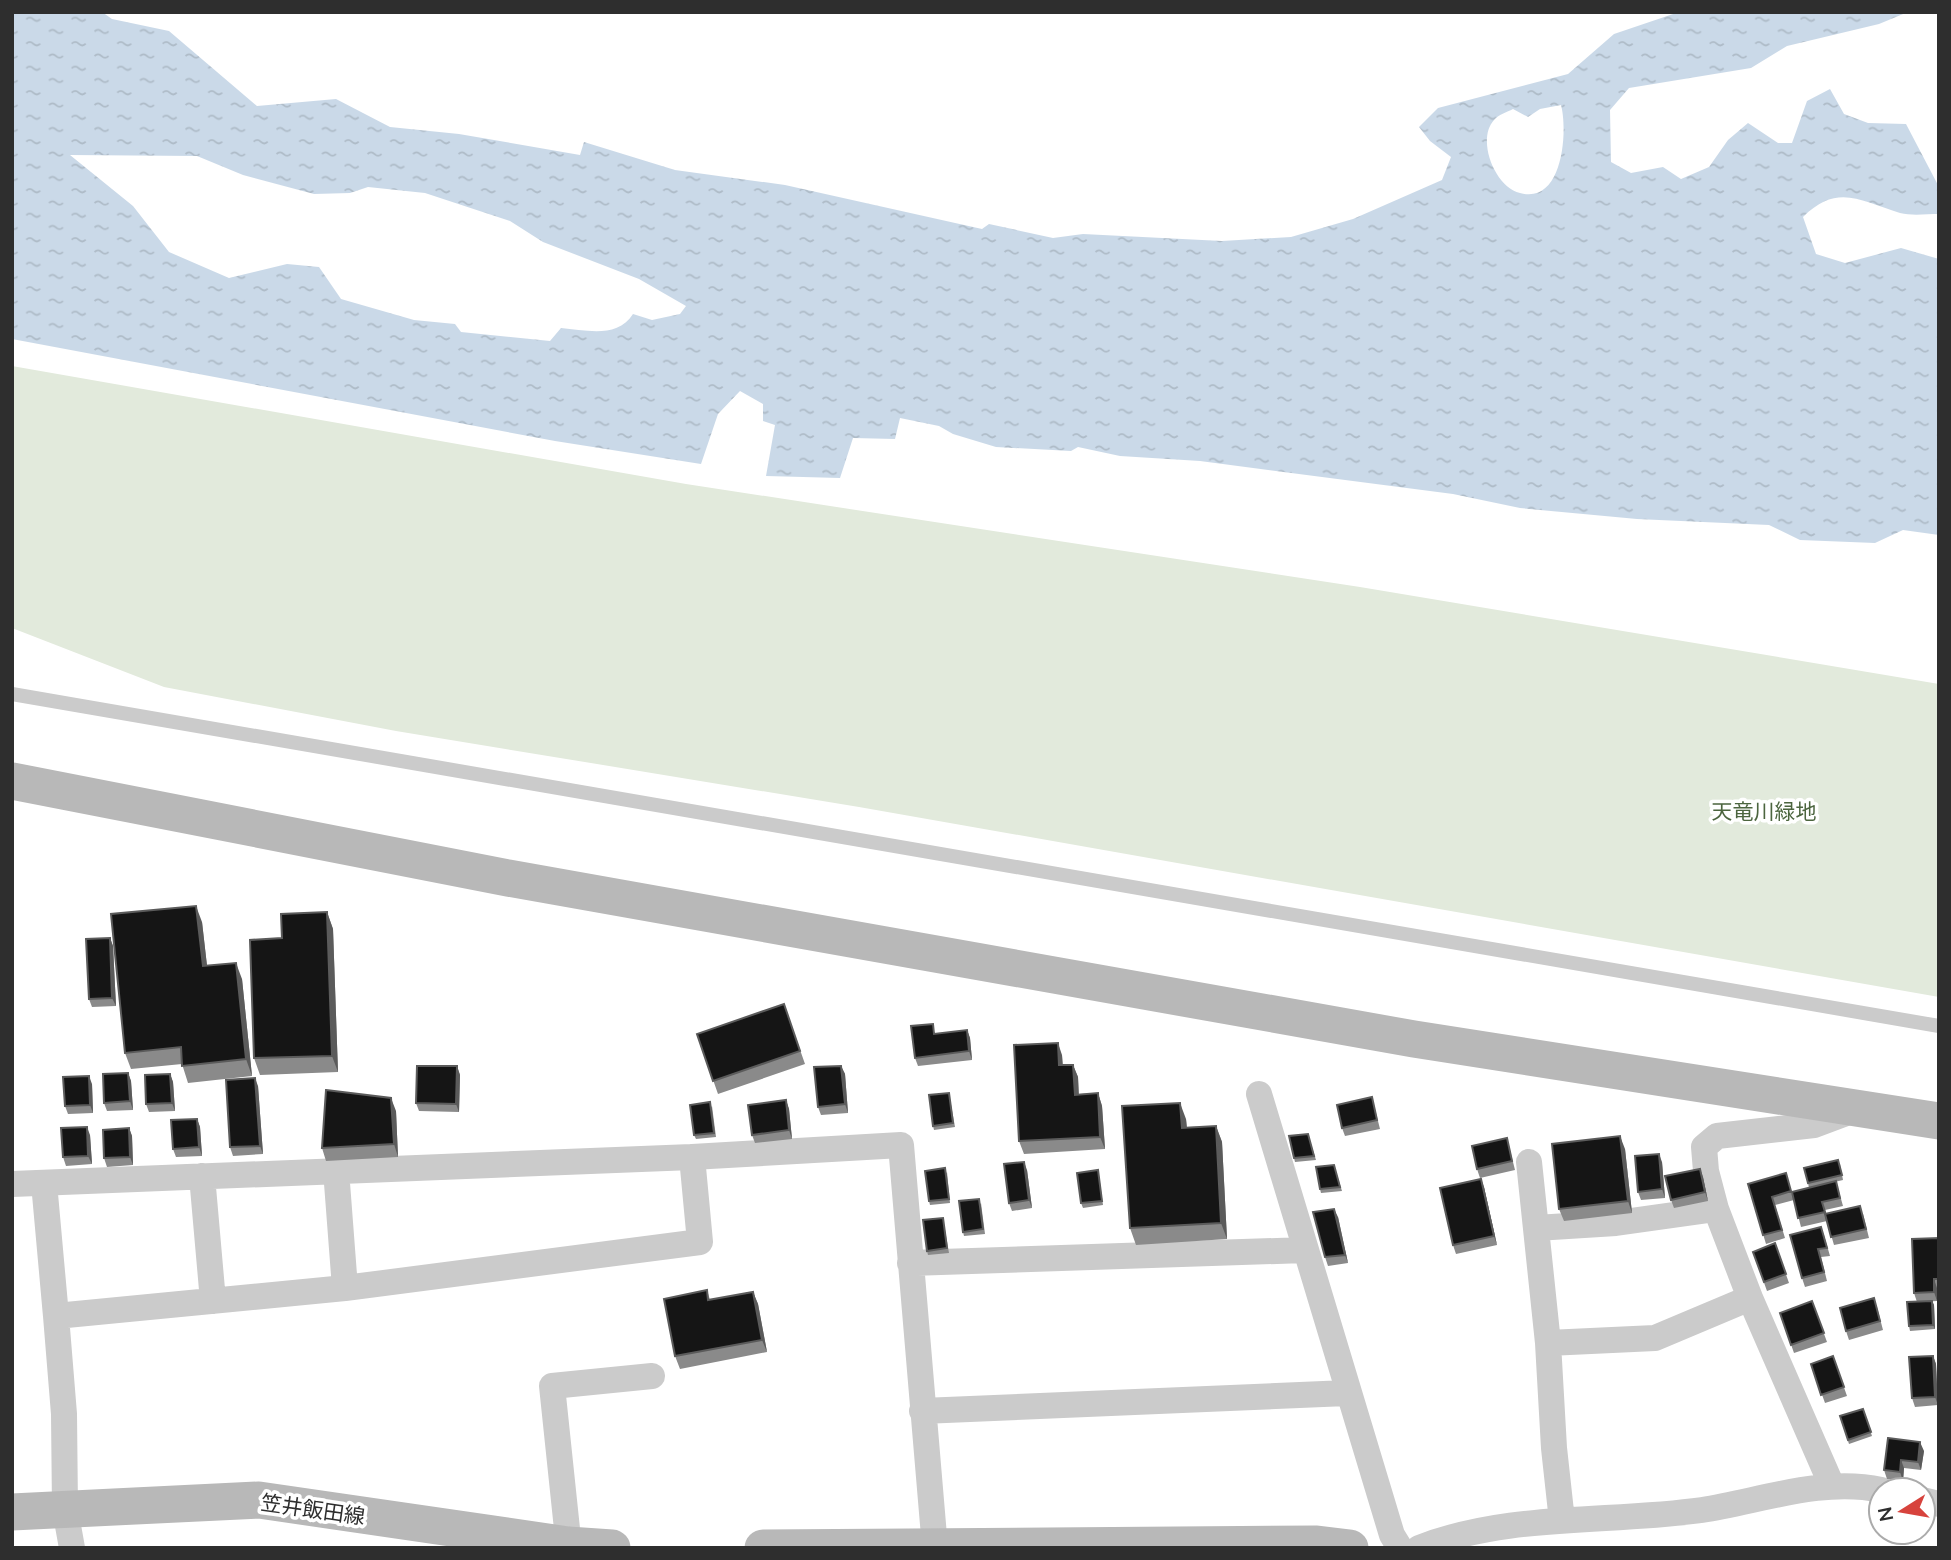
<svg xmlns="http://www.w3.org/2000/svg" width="1951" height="1560" font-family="Mulish,'Noto Sans JP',sans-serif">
<defs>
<pattern id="water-ripples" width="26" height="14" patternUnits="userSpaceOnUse" patternTransform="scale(1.75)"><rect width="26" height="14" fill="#cad9e8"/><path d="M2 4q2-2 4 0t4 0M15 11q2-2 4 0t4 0" fill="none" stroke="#aebbc7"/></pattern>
</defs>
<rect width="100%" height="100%" fill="#fff"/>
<path fill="#e2eadc" d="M12,366L686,484L1360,587L1939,684V997L859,807L396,731L164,687L12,628Z"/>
<path fill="url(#water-ripples)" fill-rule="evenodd" d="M12,12H102L112,19L169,31L257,106L336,99L390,127L459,134L580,155L584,142L675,170L785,185L982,229L989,224L1053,238L1083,234L1222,241L1291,237L1353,219L1442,180L1451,157L1430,141L1419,127L1438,108L1568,74L1614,34L1679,12H1908L1879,24L1787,46L1751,68L1629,88L1610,110L1611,162L1631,173L1663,167L1681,179L1709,167L1728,140L1748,123L1778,143H1792L1807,101L1830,89L1844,114L1868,123L1906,124L1939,187V214C1926,214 1912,216 1900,213C1860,201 1838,183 1803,217L1816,254L1845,263L1901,248L1939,259V535L1903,530L1875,543L1800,540L1769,525L1637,519L1520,508L1453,494L1200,461L1120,456L1078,447L1071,451L996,447L953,434L939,426L900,418L895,439L853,438L840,478L766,476L775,425L763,421V404L740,391L718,414L701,464L555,441L12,339ZM1561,105C1568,131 1563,205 1520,193C1495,187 1476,140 1494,120C1498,115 1507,112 1513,109L1528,117L1540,109ZM70,155L197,156L243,175L314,194L350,193L368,187L425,193L510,221L543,242L639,279L686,306L680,314L652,320L633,314C617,339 586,330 561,328L550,341L461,332L455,324L414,320L341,299L319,267L287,264L229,278L169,252L133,206Z"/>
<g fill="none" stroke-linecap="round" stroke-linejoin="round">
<path stroke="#cbcbcb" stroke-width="14" d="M12,694L1939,1026"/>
<path stroke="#cbcbcb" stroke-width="26" d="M1259,1094L1392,1535L1400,1548
M1529,1162L1548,1343L1655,1338L1750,1298L1832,1486
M336,1170L345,1288
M202,1176L213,1301
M44,1183L56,1316L345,1288L700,1242L692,1157
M12,1184L692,1157L901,1145L935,1548
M1716,1209L1706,1171L1704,1147L1717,1136L1814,1125L1854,1110
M1536,1228L1616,1223L1716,1209L1750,1298
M910,1263L1305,1250
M56,1316L64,1414L65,1509L72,1548
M1548,1343L1554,1448L1562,1521
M922,1411L1347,1393
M1923,1500L1939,1504
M569,1548L552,1386L652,1376
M1419,1548C1508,1513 1609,1523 1702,1510C1760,1501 1823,1477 1881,1490"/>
<path stroke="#b8b8b8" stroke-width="37" d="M12,781L508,878L1414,1039L1939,1121
M12,1512L259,1500L568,1545L612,1548
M763,1548L1317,1544L1350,1548"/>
</g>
<path fill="#8a8a8a" d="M327,912L333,929L338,1072L260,1075L254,1058L282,938Z
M202,922L207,966L242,979L252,1076L188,1083L182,1064L131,1069L125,1053Z
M110,938L113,946L116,1006L92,1007L89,999Z
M784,1004L805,1064L718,1094L697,1034Z
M967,1030L970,1038L972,1060L918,1066L915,1058L936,1034Z
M1062,1055L1063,1065H1073L1078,1077L1079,1094L1098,1093L1102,1106L1105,1149L1024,1154L1019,1141Z
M457,1066L460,1075L459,1112L419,1111L416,1103Z
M841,1066L845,1074L848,1113L821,1115L818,1107Z
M128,1073L131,1081L133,1110L107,1111L104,1103Z
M170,1074L173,1082L175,1111L149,1112L146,1104Z
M92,1084L93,1113L68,1114L65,1106Z
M258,1086L263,1154L233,1156L230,1147Z
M949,1093L955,1127L934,1130L933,1126Z
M1372,1097L1380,1129L1345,1136L1342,1128Z
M786,1100L789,1109L792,1139L755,1143L752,1135Z
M712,1106L716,1137L696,1139L694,1135Z
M396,1111L398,1157L326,1161L322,1148Z
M197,1119L200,1127L202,1156L176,1157L173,1149Z
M1186,1119L1187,1127L1216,1126L1222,1142L1227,1239L1136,1245L1130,1228Z
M129,1128L132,1136L133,1165L107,1167L104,1158Z
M1308,1134L1316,1160L1295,1162L1294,1158Z
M90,1135L92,1164L66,1166L63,1157Z
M1507,1138L1515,1170L1480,1178L1477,1169Z
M1625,1149L1632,1213L1564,1221L1559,1209Z
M1662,1162L1665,1198L1641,1200L1638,1192Z
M1840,1164L1843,1180L1809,1188L1808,1183Z
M1334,1165L1342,1191L1321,1193L1320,1189Z
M1027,1170L1032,1208L1012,1211L1009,1203Z
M947,1172L950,1203L930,1205L929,1201Z
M1786,1173L1792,1194L1836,1181L1843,1206L1825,1210L1826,1214H1863L1869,1238L1834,1245L1827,1221L1801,1227L1794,1200L1775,1205L1785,1238L1766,1244L1748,1184Z
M1099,1175L1103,1205L1083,1208L1081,1203Z
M1703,1177L1708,1201L1674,1208L1671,1200Z
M1484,1187L1497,1245L1456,1254L1453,1245Z
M981,1203L985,1234L964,1236L963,1232Z
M1338,1217L1348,1263L1328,1266L1325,1257Z
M943,1218L949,1253L928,1255L927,1251Z
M1824,1235L1830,1256L1821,1257L1827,1281L1805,1287L1802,1278Z
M1939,1238V1288H1937V1301L1917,1302L1914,1293Z
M1775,1243L1789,1283L1767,1291L1753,1252Z
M707,1290L710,1300L753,1292L758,1304L767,1352L680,1369L675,1356Z
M1812,1301L1827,1342L1794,1353L1780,1313Z
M1932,1301L1934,1305L1935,1329L1910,1331L1909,1326Z
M1877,1307L1883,1330L1849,1340L1846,1331Z
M1833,1356L1847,1396L1825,1403L1811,1364Z
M1933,1356L1936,1364L1938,1405L1915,1407L1912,1398Z
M1863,1409L1872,1436L1849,1444L1840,1416Z
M1888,1438L1924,1451L1921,1470L1904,1468L1903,1481L1887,1479L1884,1470Z"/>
<path fill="#5b5b5b" d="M196,906L202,922L209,983L203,966Z
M327,912L333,929L338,1072L332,1056Z
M110,938L113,946L116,1006L112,998Z
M236,963L242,979L252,1076L246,1059Z
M967,1030L970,1038L972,1060L969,1051Z
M1058,1043L1062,1055L1063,1078L1059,1065Z
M1073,1065L1078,1077L1079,1107L1075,1095Z
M457,1066L460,1075L459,1112L456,1104Z
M841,1066L845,1074L848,1113L845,1104Z
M128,1073L131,1081L133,1110L130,1101Z
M170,1074L173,1082L175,1111L172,1103Z
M89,1076L92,1084L93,1113L90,1105Z
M255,1078L258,1086L263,1154L260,1146Z
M1098,1093L1102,1106L1105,1149L1100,1137Z
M391,1098L396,1111L398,1157L394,1144Z
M786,1100L789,1109L792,1139L789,1130Z
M1180,1103L1186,1119L1188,1144L1182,1128Z
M197,1119L200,1127L202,1156L199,1147Z
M1216,1126L1222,1142L1227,1239L1221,1223Z
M87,1127L90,1135L92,1164L88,1156Z
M129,1128L132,1136L133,1165L130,1157Z
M1620,1136L1625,1149L1632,1213L1628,1201Z
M1659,1154L1662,1162L1665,1198L1662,1189Z
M1024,1162L1027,1170L1032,1208L1029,1200Z
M1700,1169L1703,1177L1708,1201L1705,1192Z
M1481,1179L1484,1187L1497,1245L1494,1236Z
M1334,1209L1338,1217L1348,1263L1345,1255Z
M1934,1279L1937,1288V1301L1934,1292Z
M753,1292L758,1304L767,1352L762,1340Z
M1932,1301L1934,1305L1935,1329L1933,1325Z
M1933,1356L1936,1364L1938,1405L1935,1397Z
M1920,1442L1924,1451L1921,1470L1918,1462Z
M1901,1460L1904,1468L1903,1481L1900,1472Z"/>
<path fill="#151515" stroke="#5b5b5b" stroke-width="2" d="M196,906L203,966L236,963L246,1059L182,1066L181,1047L125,1053L111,914Z
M327,912L332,1056L254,1058L250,940L282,938L281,914Z
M110,938L112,998L89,999L86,939Z
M784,1004L800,1051L713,1081L697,1034Z
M933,1024L934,1034L967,1030L969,1051L915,1058L911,1026Z
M1058,1043L1059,1065H1073L1075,1095L1098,1093L1100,1137L1019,1141L1014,1045Z
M417,1066H457L456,1104L416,1103Z
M841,1066L845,1104L818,1107L814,1067Z
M128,1073L130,1101L104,1103L103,1074Z
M170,1074L172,1103L146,1104L145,1075Z
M89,1076L90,1105L65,1106L63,1077Z
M255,1078L260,1146L230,1147L226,1080Z
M326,1090L391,1098L394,1144L322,1148Z
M949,1093L953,1123L933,1126L929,1095Z
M1372,1097L1377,1120L1342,1128L1337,1105Z
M786,1100L789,1130L752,1135L748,1105Z
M710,1102L714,1133L694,1135L690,1105Z
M1180,1103L1182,1128L1216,1126L1221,1223L1130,1228L1122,1106Z
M197,1119L199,1147L173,1149L171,1120Z
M87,1127L88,1156L63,1157L61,1128Z
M129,1128L130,1157L104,1158L103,1130Z
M1308,1134L1314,1156L1294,1158L1289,1136Z
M1620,1136L1628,1201L1559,1209L1552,1144Z
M1507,1138L1512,1161L1477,1169L1472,1146Z
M1659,1154L1662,1189L1638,1192L1635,1156Z
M1838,1160L1842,1175L1808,1183L1804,1168Z
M1024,1162L1029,1200L1009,1203L1004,1164Z
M1334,1165L1340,1187L1320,1189L1316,1167Z
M945,1168L949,1199L929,1201L925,1171Z
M1700,1169L1705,1192L1671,1200L1665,1176Z
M1098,1170L1102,1201L1081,1203L1077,1173Z
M1786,1173L1791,1191L1772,1197L1782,1230L1763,1235L1748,1184Z
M1481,1179L1494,1236L1453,1245L1440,1188Z
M1836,1181L1840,1198L1822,1202L1825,1212L1798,1218L1792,1192Z
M979,1199L983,1229L963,1232L959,1201Z
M1860,1206L1866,1229L1831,1237L1825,1214Z
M1334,1209L1345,1255L1325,1257L1313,1212Z
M943,1218L947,1248L927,1251L923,1220Z
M1821,1227L1827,1248L1818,1249L1824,1272L1802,1278L1790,1235Z
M1939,1238V1279H1934V1292L1914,1293L1912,1239Z
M1775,1243L1786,1274L1764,1282L1753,1252Z
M707,1290L708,1300L753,1292L762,1340L675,1356L664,1299Z
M1874,1298L1880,1321L1846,1331L1840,1308Z
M1812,1301L1824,1333L1791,1345L1780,1313Z
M1932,1301L1933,1325L1909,1326L1907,1302Z
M1833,1356L1844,1387L1821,1395L1811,1364Z
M1933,1356L1935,1397L1912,1398L1909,1357Z
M1863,1409L1871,1432L1848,1440L1840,1416Z
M1888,1438L1920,1442L1918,1462L1901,1460L1900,1472L1884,1470Z"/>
<g text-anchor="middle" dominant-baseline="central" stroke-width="7" stroke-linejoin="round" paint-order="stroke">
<g font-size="21" fill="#4c653f" stroke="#fff">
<text x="1764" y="811">天竜川緑地</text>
</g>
<g font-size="21" fill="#2e2e2e" stroke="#fff">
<text transform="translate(313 1509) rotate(8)">笠井飯田線</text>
</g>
</g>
<rect width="1951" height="1560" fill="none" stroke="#2e2e2e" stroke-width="28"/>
<g transform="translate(1902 1511) rotate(259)"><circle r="33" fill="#ffffff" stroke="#ababab" stroke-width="2"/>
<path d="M0-5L12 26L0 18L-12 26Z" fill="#d7433d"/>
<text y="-10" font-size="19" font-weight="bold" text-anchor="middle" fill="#2e2e2e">N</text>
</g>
</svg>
